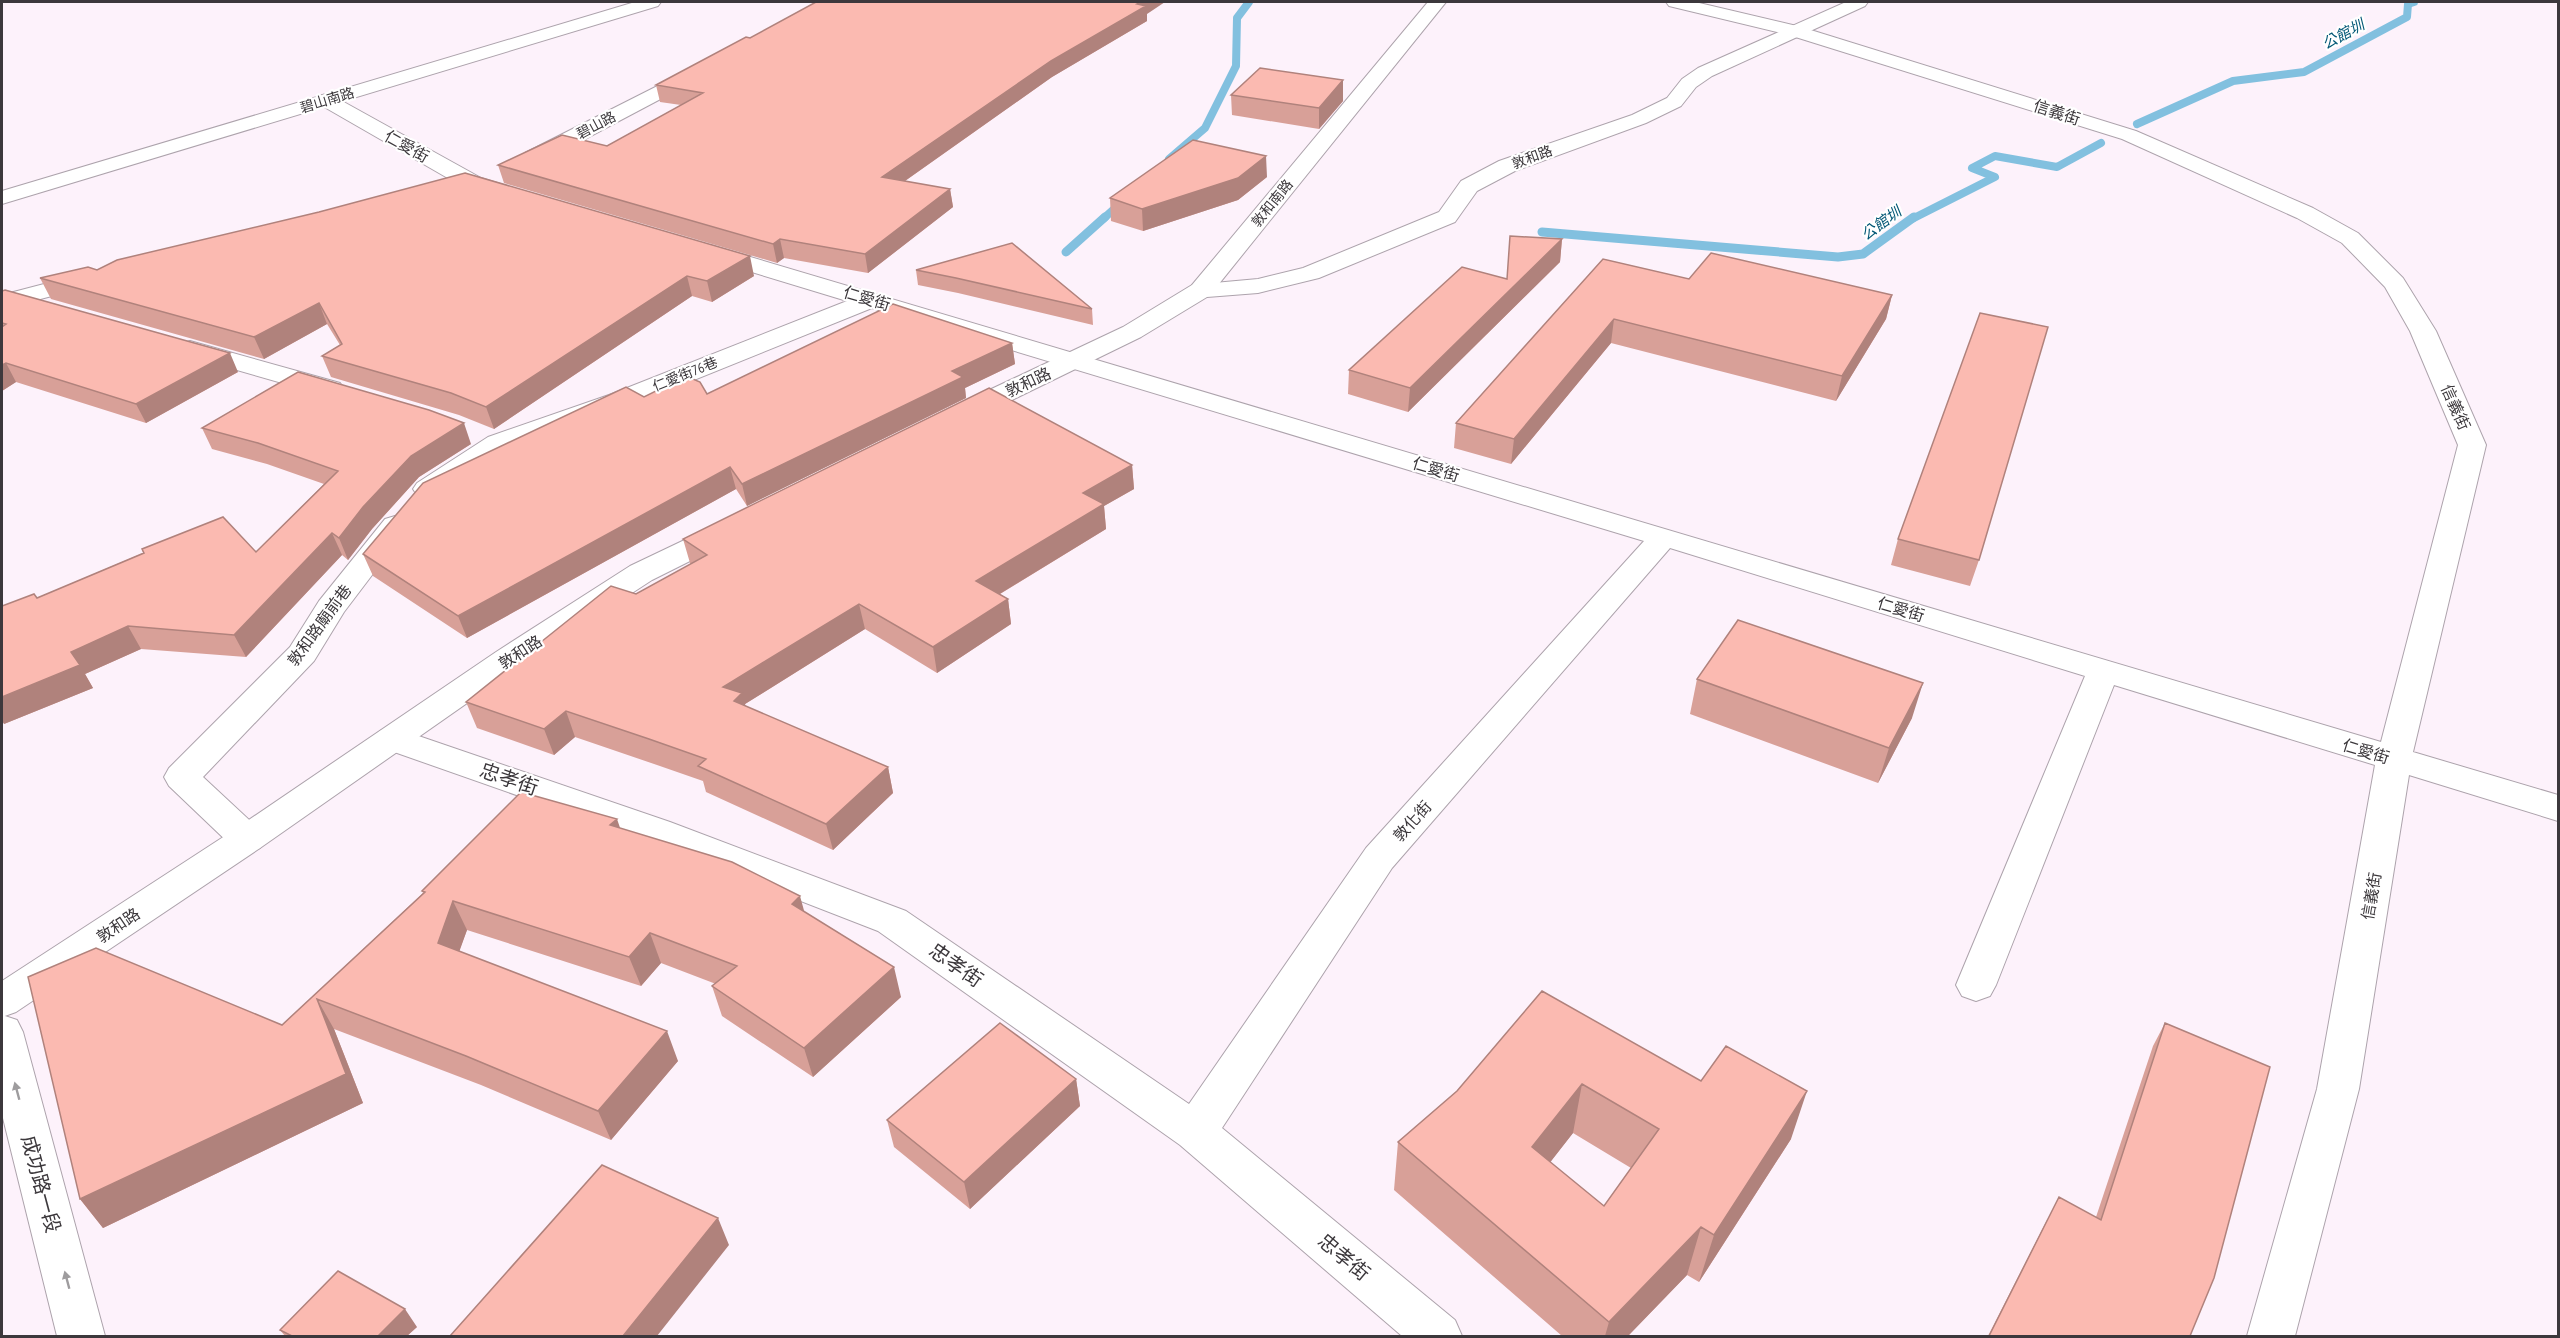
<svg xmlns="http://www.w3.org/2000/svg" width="2560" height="1338" font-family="'PT Sans Narrow','Noto Sans TC',sans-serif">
<rect width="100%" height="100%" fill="#fdf2fb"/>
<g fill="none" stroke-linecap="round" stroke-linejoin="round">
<path stroke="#82c0df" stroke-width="8" d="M2137,124L2233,81L2304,72L2407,17L2408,4L2414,2
M1169,159L1205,128L1236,66L1237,18L1249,2
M1103,219L1123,201
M1912,219L1995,177L1972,168L1995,156L2057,167L2101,143"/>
<path stroke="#82c0df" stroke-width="9" d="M1542,232L1838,257L1863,254L1914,217
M1066,252L1105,217"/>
<g stroke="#ada3ac" stroke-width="2">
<path id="minor" d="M1428,2H1446L1210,295L1201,297L1192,295L1189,290L1192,285Z
M1666,2H1695L1801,27L2136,131L2313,208L2358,233L2403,278L2436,331L2486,445L2413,752L2558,795V821L2409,775L2359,1089L2295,1336H2247L2317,1089L2375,765L2114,685L1996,985L1990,996L1976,1001L1962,996L1956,985L2085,676L1670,548L1392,868L1222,1128L1455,1320L1462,1336H1402L1180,1145L878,931L644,840L380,747L375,739L380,731L392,727L404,731L670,822L906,911L1189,1104L1366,848L1644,541L872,308L627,407L508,449L437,495L427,498L417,495L413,489L417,483L488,437L609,395L847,301L702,257L698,252L702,247L710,245L2381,742L2458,445L2410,331L2385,287L2342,243L2297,218L2122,139L1789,35L1669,6Z
M697,66L704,68L707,72L704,76L568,148L539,161L532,163L525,161L521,157L525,153Z
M326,94L333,96L481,178L507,186L510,191L507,196L499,198L465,188L319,104L316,100L319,96Z
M90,272L98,274L102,279L98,284L2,309V295Z
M190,341L340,383L344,389L340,395L331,397L181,354L177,349L181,344Z
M395,516L405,519L410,525L344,612L314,661L203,777L260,830L265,839L260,848L247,852L234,848L169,786L164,777L169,768L290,647L319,601L385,519Z
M2,1015L17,1020L23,1032L105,1336H57L2,1114Z"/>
</g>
<g stroke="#ada3ac" stroke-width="2">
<path id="tertiary" d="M1846,2H1868L1865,6L1712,76L1696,87L1681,106L1646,123L1515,171L1477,191L1455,222L1319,278L1258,293L1207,297L1141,337L971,420L961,422L951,420L947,414L951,408L1123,327L1192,285L1258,279L1303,268L1439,212L1461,181L1499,161L1632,115L1667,98L1682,79L1698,68Z
M727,522L738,525L742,531L738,537L652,580L520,666L260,848L16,1012L2,1017V981L234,830L496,652L630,566L716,525Z"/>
</g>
<g stroke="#ada3ac" stroke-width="2">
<path id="secondary" d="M635,2H661L658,6L2,204V191Z"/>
</g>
<use href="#minor" fill="#fff" fill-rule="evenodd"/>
<use href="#tertiary" fill="#fff" fill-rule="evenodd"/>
<use href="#secondary" fill="#fff" fill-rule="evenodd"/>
</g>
<path fill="#d8a098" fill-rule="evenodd" d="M1147,14V21L1052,77L905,181L950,189L953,207L868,273L784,258L777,263L504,183L498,165L607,146L681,105L660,102L656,85L750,38Z
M1343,80V101L1319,129L1232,115L1231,95Z
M1267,177L1238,200L1143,231L1111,221L1110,198Z
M1562,239L1560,262L1408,412L1348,394L1349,370L1507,279Z
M1012,243L1092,309L1093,325L958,293L918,285L916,270Z
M1603,259L1689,279L1892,295L1886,319L1836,401L1611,343L1511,464L1454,448L1456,423Z
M97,270L754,276L712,302L692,296L494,429L459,415L331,377L322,356L340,345L327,324L264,359L51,299L40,278Z
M2,291L238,372L146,423L16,382L2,391Z
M1012,343L1015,364L965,388L966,398L747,506L736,489L467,638L373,576L363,554L644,397L707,394Z
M202,428L471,444L419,477L372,529L348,560L342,555L246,657L141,649L85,674L93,688L4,724L37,598L143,553L142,549L256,552L324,484L267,464L212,449Z
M1132,465L1134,489L1104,506L1106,529L1000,594L1008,599L1011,624L937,673L865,629L745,704V706L888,767L893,793L833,850L706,792L703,781L657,765L575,737L554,755L477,728L466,702L636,594L691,564L690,563L683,539Z
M1898,539L1979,560L1970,586L1891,565Z
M1697,679L1912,718L1878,783L1690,714Z
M620,829L805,912L901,997L813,1077L722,1016L712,986L716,984L661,963L641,986L467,930L459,951L678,1061L611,1140L481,1085L334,1029L363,1103L103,1228L80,1199L282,1025L423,893L422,891Z
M1542,991L1791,1139L1699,1282L1687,1275L1628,1336H1562L1394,1190L1398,1142L1457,1091ZM1573,1133L1631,1168L1604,1206L1550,1162Z
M2165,1023L2190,1336H1988L2047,1220L2096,1217L2153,1046Z
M1076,1079L1080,1106L970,1209L894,1147L887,1120Z
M417,1327L407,1336H285L280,1330Z"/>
<path fill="#b0827c" d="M1141,2H1165L1147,14V21L1052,77L885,195L882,177L1051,61Z
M1343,80V101L1319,129V108Z
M1266,156L1267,177L1238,200L1143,231L1142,209Z
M950,189L953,207L868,273L865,254Z
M780,239L784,258L777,263L773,244Z
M1562,239L1560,262L1408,412L1410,388Z
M750,256L754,276L712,302L707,281Z
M687,276L692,296L494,429L486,407Z
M1892,295L1886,319L1836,401L1842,376Z
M319,303L327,324L264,359L254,337Z
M1614,319L1611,343L1511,464L1514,439Z
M1012,343L1015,364L965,388L966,398L747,506L742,484L952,371Z
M230,353L238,372L146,423L136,404Z
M6,363L16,382L2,391V365Z
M464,423L471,444L419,477L372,529L348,560L339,538L363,507L411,456Z
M1132,465L1134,489L1104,506L1106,529L980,606L976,581L1083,493Z
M730,467L736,489L467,638L458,616Z
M332,533L342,555L246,657L234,635Z
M1008,599L1011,624L937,673L933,647Z
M859,604L865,629L745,704L749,719L723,687Z
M128,626L141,649L85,674L93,688L4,724L2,721V697L71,652Z
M1923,683L1912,718L1878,783L1889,748Z
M566,711L575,737L554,755L544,729Z
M888,767L893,793L833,850L826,824Z
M617,819L627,848L610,825Z
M800,896L808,925L792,904Z
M453,901L467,930L452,972L438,943Z
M650,933L661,963L641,986L629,957Z
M894,967L901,997L813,1077L804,1048Z
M317,999L334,1029L363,1103L103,1228L80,1199Z
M667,1031L678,1061L611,1140L598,1111Z
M1076,1079L1080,1106L970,1209L964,1182Z
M1582,1084L1573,1133L1524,1196L1532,1147Z
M1807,1091L1791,1139L1699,1282L1714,1235Z
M718,1218L729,1245L657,1336H623Z
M1701,1227L1687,1275L1628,1336H1605L1609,1322Z
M405,1309L417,1327L407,1336H378Z"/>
<path fill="#fbbab1" stroke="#b0827c" stroke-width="1.5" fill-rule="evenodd" d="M816,2H1141L1137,4L1146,6L1051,61L882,177L950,189L865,254L780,239L773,244L498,165L562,135L607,146L703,93L656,85L746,37L750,38Z
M1260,68L1343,80L1319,108L1231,95Z
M1193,140L1266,156L1238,178L1142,209L1110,198Z
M465,173L750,256L707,281L687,276L486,407L451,393L322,356L342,344L319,303L254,337L40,278L88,267L97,270L117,260L319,212Z
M1510,236L1562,239L1410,388L1349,370L1462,267L1507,279Z
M1012,243L1092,309L956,278L916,270Z
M1711,253L1892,295L1842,376L1614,319L1514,439L1456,423L1603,259L1689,279Z
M5,290L230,353L136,404L6,363L2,365V327L6,324L2,323V291Z
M893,304L1012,343L952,371L963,377L742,484L730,467L458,616L363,554L423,483L626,387L644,397L686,376L700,382L707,394Z
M1980,313L2048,327L1979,560L1898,539Z
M298,372L429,410L464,423L411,456L363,507L339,538L332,533L234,635L128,626L71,652L80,665L2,697V606L34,594L37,598L144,553L142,549L223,517L256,552L338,471L258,443L202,428Z
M989,388L1132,465L1083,493L1104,504L976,581L1008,599L933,647L859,604L723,687L742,693L734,701L888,767L826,824L698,766L706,759L649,739L566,711L544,729L466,702L611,586L636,594L707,555L683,539Z
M1738,620L1923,683L1889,748L1697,679Z
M521,792L617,819L610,825L732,862L800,896L792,904L894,967L804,1048L712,986L737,966L650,933L629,957L453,901L438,943L667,1031L598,1111L466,1056L317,999L346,1074L80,1199L28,977L96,948L282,1025L425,892L422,891Z
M1542,991L1701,1081L1726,1046L1807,1091L1714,1235L1701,1227L1609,1322L1398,1142L1457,1091ZM1582,1084L1659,1129L1604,1206L1532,1147Z
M1000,1023L1076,1079L964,1182L887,1120Z
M2165,1023L2270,1067L2214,1278L2190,1336H1989L2059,1197L2101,1220Z
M602,1165L718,1218L623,1336H450Z
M338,1271L405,1309L378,1336H292L280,1330Z"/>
<defs><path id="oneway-solid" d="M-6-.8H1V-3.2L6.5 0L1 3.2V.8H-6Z" transform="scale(1.5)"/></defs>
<g fill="#9e9c9e">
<use href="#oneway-solid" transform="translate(17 1091) rotate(-105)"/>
<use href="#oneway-solid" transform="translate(67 1280) rotate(-105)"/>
</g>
<g text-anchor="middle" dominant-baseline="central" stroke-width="4.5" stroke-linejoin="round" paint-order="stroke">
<g font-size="14" fill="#3c383c" stroke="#fff">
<text transform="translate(327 100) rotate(-17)">碧山南路</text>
<text transform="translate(596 125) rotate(-28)">碧山路</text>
<text transform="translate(1532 157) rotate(-20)">敦和路</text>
<text transform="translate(1272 203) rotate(-51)">敦和南路</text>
<text transform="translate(685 374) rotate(-22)">仁愛街76巷</text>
</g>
<g font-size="15" font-style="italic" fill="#025775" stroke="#fff">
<text transform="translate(2343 34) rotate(-28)">公館圳</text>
<text transform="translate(1881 223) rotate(-36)">公館圳</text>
</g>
<g font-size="16" fill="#3c383c" stroke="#fff">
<text transform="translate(2057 112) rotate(18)">信義街</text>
<text transform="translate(407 146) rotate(29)">仁愛街</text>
<text transform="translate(867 298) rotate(17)">仁愛街</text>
<text transform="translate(1028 382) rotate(-25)">敦和路</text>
<text transform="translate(2456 407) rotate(66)">信義街</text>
<text transform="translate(1436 469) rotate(17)">仁愛街</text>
<text transform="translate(1901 609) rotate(17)">仁愛街</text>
<text transform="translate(319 625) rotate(-54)">敦和路廟前巷</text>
<text transform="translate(520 652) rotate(-33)">敦和路</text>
<text transform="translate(2366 751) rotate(17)">仁愛街</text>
<text transform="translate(1412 821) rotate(-48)">敦化街</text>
<text transform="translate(2371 896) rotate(-80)">信義街</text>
<text transform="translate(118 925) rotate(-34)">敦和路</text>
</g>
<g font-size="20" fill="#3c383c" stroke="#fff">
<text transform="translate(509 779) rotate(19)">忠孝街</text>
<text transform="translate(956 965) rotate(35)">忠孝街</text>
<text transform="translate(41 1184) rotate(75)">成功路一段</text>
<text transform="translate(1344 1257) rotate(40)">忠孝街</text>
</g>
</g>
<rect width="2560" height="1338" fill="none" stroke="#3c383c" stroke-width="6"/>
</svg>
